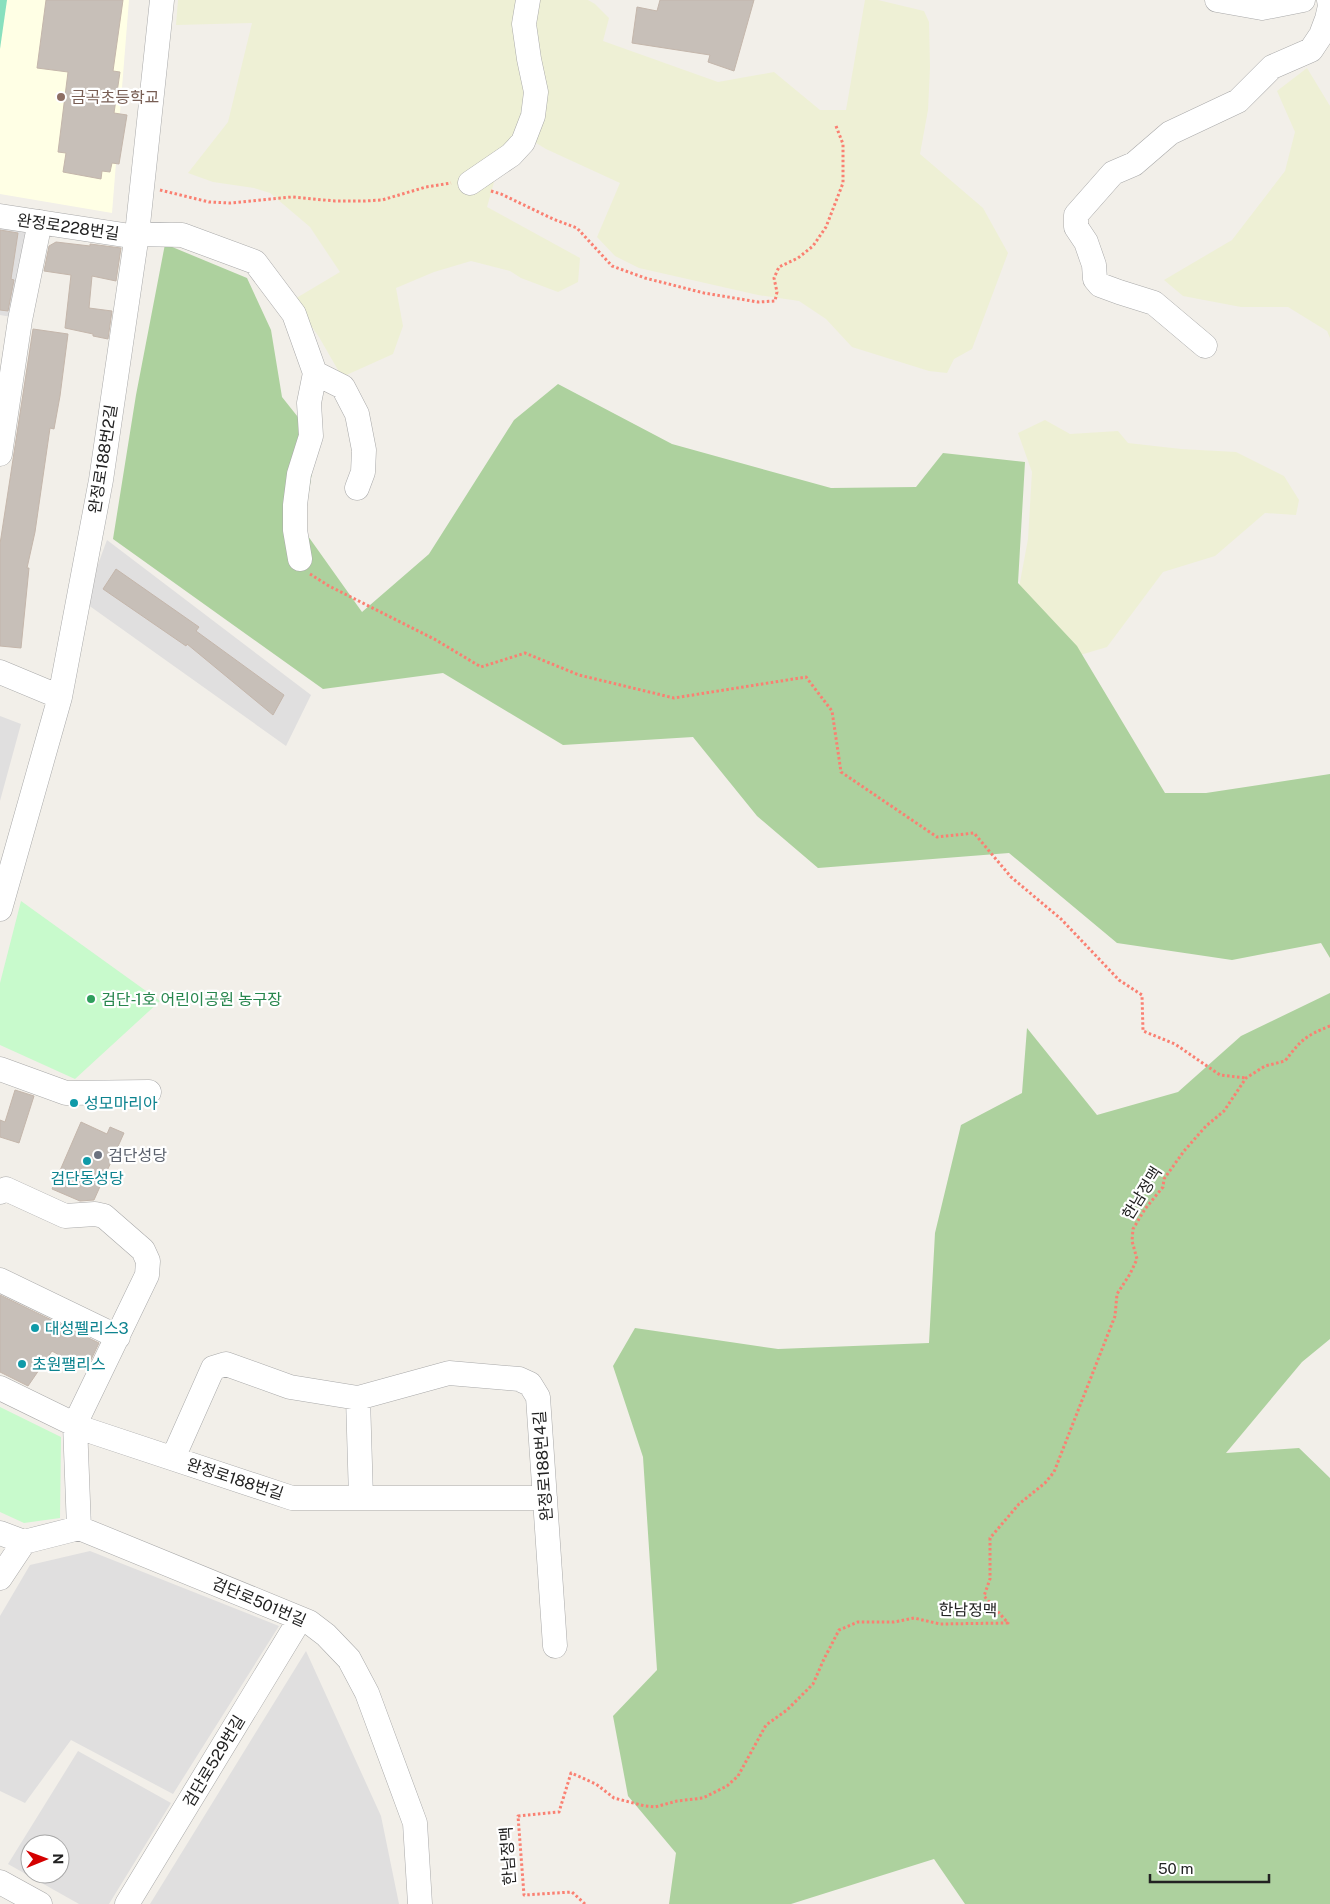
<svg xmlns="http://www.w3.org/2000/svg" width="1330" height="1904" font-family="'Public Sans','Noto Sans KR',sans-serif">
<rect width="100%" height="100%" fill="#f2efe9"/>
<path fill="#e0dfdf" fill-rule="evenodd" d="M0,220L36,224L17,318L0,315Z
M107,540L311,695L286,746L84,602Z
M0,716L21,724L0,801Z
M90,1551L279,1626L173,1794L71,1740L25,1803L0,1791V1616L30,1565Z
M306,1651L381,1816L399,1904H150Z
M78,1751L171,1803L109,1904H79L8,1864ZM30,1844H60V1874H30Z"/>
<path fill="#ffffe5" d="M0,0H129L112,213L0,194Z"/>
<path fill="#eef0d5" d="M178,0H588L595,4L609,18L603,41L718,82L774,72L820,110H846L865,0H878L924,11L929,22L930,67L928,110L920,154L983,208L1008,253L972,349L954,359L947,373L929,371L852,347L826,319L799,301L758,295L639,268L615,256L597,237L620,183L546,149L518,132L502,154L487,207L580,258L578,282L558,292L521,278L510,271L471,261L434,272L396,288L403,326L393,354L342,377L319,337L293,300L340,272L310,227L270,193L254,188L213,182L188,173L228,122L252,23L176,25Z
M1307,68L1330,106V338L1327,331L1288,307H1241L1183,296L1164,280L1232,240L1285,171L1295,132L1277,91Z
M1045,420L1070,434L1118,431L1128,443L1181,449L1236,452L1284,476L1299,500L1296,515L1265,513L1215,556L1163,572L1107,647L1060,661L1013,620L1028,539L1032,472L1018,433Z"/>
<path fill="#add19e" d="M165,244L247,278L271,330L282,397L317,441L303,529L362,612L429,554L514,420L558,384L672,444L831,488L916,487L943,453L1025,462L1018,583L1077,646L1165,793H1206L1330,774V958L1321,943L1232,960L1117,943L1009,853L818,868L757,816L693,737L563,745L443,673L323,689L113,539L136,395Z
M1330,993V1339L1302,1362L1226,1453L1299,1448L1330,1478V1904H965L934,1859L791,1904H669L676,1853L628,1796L613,1716L657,1670L643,1457L613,1366L635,1328L778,1349L929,1343L935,1233L961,1125L1022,1093L1027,1028L1097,1115L1178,1092L1241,1036Z"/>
<path fill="#c8facc" d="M21,901L160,1001L75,1079L0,1045V983Z
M0,1407L61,1437L60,1518L24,1523L0,1512Z"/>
<path fill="#88e0be" d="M0,0H7L0,49Z"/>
<path fill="#c7bfb8" stroke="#c4b6ab" d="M46,0H123L113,71L120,72L114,113L127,115L119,164L112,163L110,172L102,171L101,179L63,172L66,153L58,152L68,72L37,68Z
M660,0H754L734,71L708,62L710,55L632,43L637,7L657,11Z
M0,230L18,233L11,279L14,280L8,311L0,310Z
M56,242L90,246V244L121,248L116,281L92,276L89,308L112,311L108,339L93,336V334L65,328L71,275L44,271L49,246Z
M33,329L68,334L60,396L54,429L50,428L35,532L27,568H29L21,648L0,646V544Z
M116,569L199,627L196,631L284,695L273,715L187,644L186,646L103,589Z
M15,1090L34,1096L19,1143L0,1137V1120L5,1122Z
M81,1122L107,1134L110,1127L124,1133L94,1200L80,1201L52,1189Z
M0,1295L99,1343L86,1370L52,1351L28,1386L0,1372Z"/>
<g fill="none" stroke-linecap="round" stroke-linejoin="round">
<g stroke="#a9a9a9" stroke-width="25">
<path id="minor" d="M1217,0L1262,8L1303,0
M470,183L511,155L523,142L533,116L536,92L529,59L524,24L528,0
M0,216L137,237
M137,234L182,235L255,262L294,314L315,373L343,387L357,414L364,450L363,472L357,488
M1205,346L1154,303L1119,292L1100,285L1095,279L1094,265L1086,242L1076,227V215L1113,173L1134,164L1170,133L1238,101L1272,67L1311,50L1321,35L1327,19L1330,6L1329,0
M0,454L20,320L40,222
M300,559L295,530V505L299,474L311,436L309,403L315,373
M0,672L60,697
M0,909L60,697L101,480L137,234L162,0
M0,1069L66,1093L149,1092
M0,1192L6,1189L65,1216L95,1214L104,1216L143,1250L148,1261L147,1275L75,1424L79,1528
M0,1280L118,1337
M0,1388L84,1429L292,1498H545
M358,1398L361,1498
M173,1458L213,1368L226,1364L290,1387L358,1398L449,1373L519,1379L530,1384L538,1397L555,1646
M0,1533L24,1542L79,1528L309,1622L326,1635L349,1659L367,1693L415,1823L420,1904
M0,1578L24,1542
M0,1882L40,1904
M127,1904L300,1619"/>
</g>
<path stroke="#fa8072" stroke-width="3" stroke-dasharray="2.5 2.5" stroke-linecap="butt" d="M160,190L209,202L230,203L292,197L335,201H364L382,200L426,187L451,183
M491,191L501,194L553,219L577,228L612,266L645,278L704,293L758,302L775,301L777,292L774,278L779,267L798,258L813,246L826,227L843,183V144L836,126
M310,574L329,586L436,640L481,667L525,653L579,675L674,698L806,677L832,711L841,772L937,837L974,833L1011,877L1061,919L1119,980L1142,995L1143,1031L1175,1044L1220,1075L1246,1078
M585,1904L572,1892L524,1895L518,1816L559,1812L571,1773L596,1784L614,1798L645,1806L655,1807L677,1801L703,1798L727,1786L738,1776L766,1725L787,1710L813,1684L824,1659L839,1630L858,1622H894L914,1618L940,1624L1008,1623L984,1596L990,1579V1538L1019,1504L1045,1483L1054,1472L1115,1316L1117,1294L1130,1274L1137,1259L1132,1241L1133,1229L1145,1209L1163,1187L1164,1179L1184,1151L1206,1126L1224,1111L1246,1078L1265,1066L1285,1061C1301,1040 1305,1036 1330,1026"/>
<use href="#minor" stroke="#fff" stroke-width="24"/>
</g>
<circle fill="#8d6e63" stroke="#fff" stroke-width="2" cx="61" cy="97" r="5"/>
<circle fill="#2e9e5b" stroke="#fff" stroke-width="2" cx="91" cy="999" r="5"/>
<g fill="#0f9aa8" stroke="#fff" stroke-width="2">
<circle cx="74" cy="1103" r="5"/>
<circle cx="87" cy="1161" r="5"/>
<circle cx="35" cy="1328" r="5"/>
<circle cx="22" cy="1364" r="5"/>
</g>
<circle fill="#6b7280" stroke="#fff" stroke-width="2" cx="98" cy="1155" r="5"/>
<g text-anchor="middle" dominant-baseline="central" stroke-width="4.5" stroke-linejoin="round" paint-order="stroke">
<g font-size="16" fill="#785e54" stroke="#fff" text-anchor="start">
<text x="71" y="97">금곡초등학교</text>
</g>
<g font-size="16" fill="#222" stroke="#fff">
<text transform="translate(68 227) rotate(8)">완정로228번길</text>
<text transform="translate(103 459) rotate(-81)">완정로188번2길</text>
<text transform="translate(1142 1193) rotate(-58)">한남정맥</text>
<text transform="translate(543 1466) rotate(-94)">완정로188번4길</text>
<text transform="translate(235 1479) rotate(18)">완정로188번길</text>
<text transform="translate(259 1602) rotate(23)">검단로501번길</text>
<text transform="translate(968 1610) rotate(1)">한남정맥</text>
<text transform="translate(214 1761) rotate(-59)">검단로529번길</text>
<text transform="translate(508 1856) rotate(-94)">한남정맥</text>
</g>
<g font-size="16" fill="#27864d" stroke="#fff" text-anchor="start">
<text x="101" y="999">검단-1호 어린이공원 농구장</text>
</g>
<g font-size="16" fill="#0d838f" stroke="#fff" text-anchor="start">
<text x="84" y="1103">성모마리아</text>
<text x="87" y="1178" text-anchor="middle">검단동성당</text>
<text x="45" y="1328">대성펠리스3</text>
<text x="32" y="1364">초원팰리스</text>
</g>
<g font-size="16" fill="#5b616d" stroke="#fff" text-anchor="start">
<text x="108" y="1155">검단성당</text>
</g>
</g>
<g transform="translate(45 1859) rotate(89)"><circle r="24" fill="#ffffff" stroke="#a7a7a7"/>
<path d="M0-4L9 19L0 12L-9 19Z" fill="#d40000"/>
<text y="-8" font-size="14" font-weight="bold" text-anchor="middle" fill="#222222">N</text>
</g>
<path d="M1150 1874v8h119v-8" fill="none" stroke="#222222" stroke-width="2.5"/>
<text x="1158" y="1874" font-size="15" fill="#222222" stroke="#ffffff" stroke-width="4" paint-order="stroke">50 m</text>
</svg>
